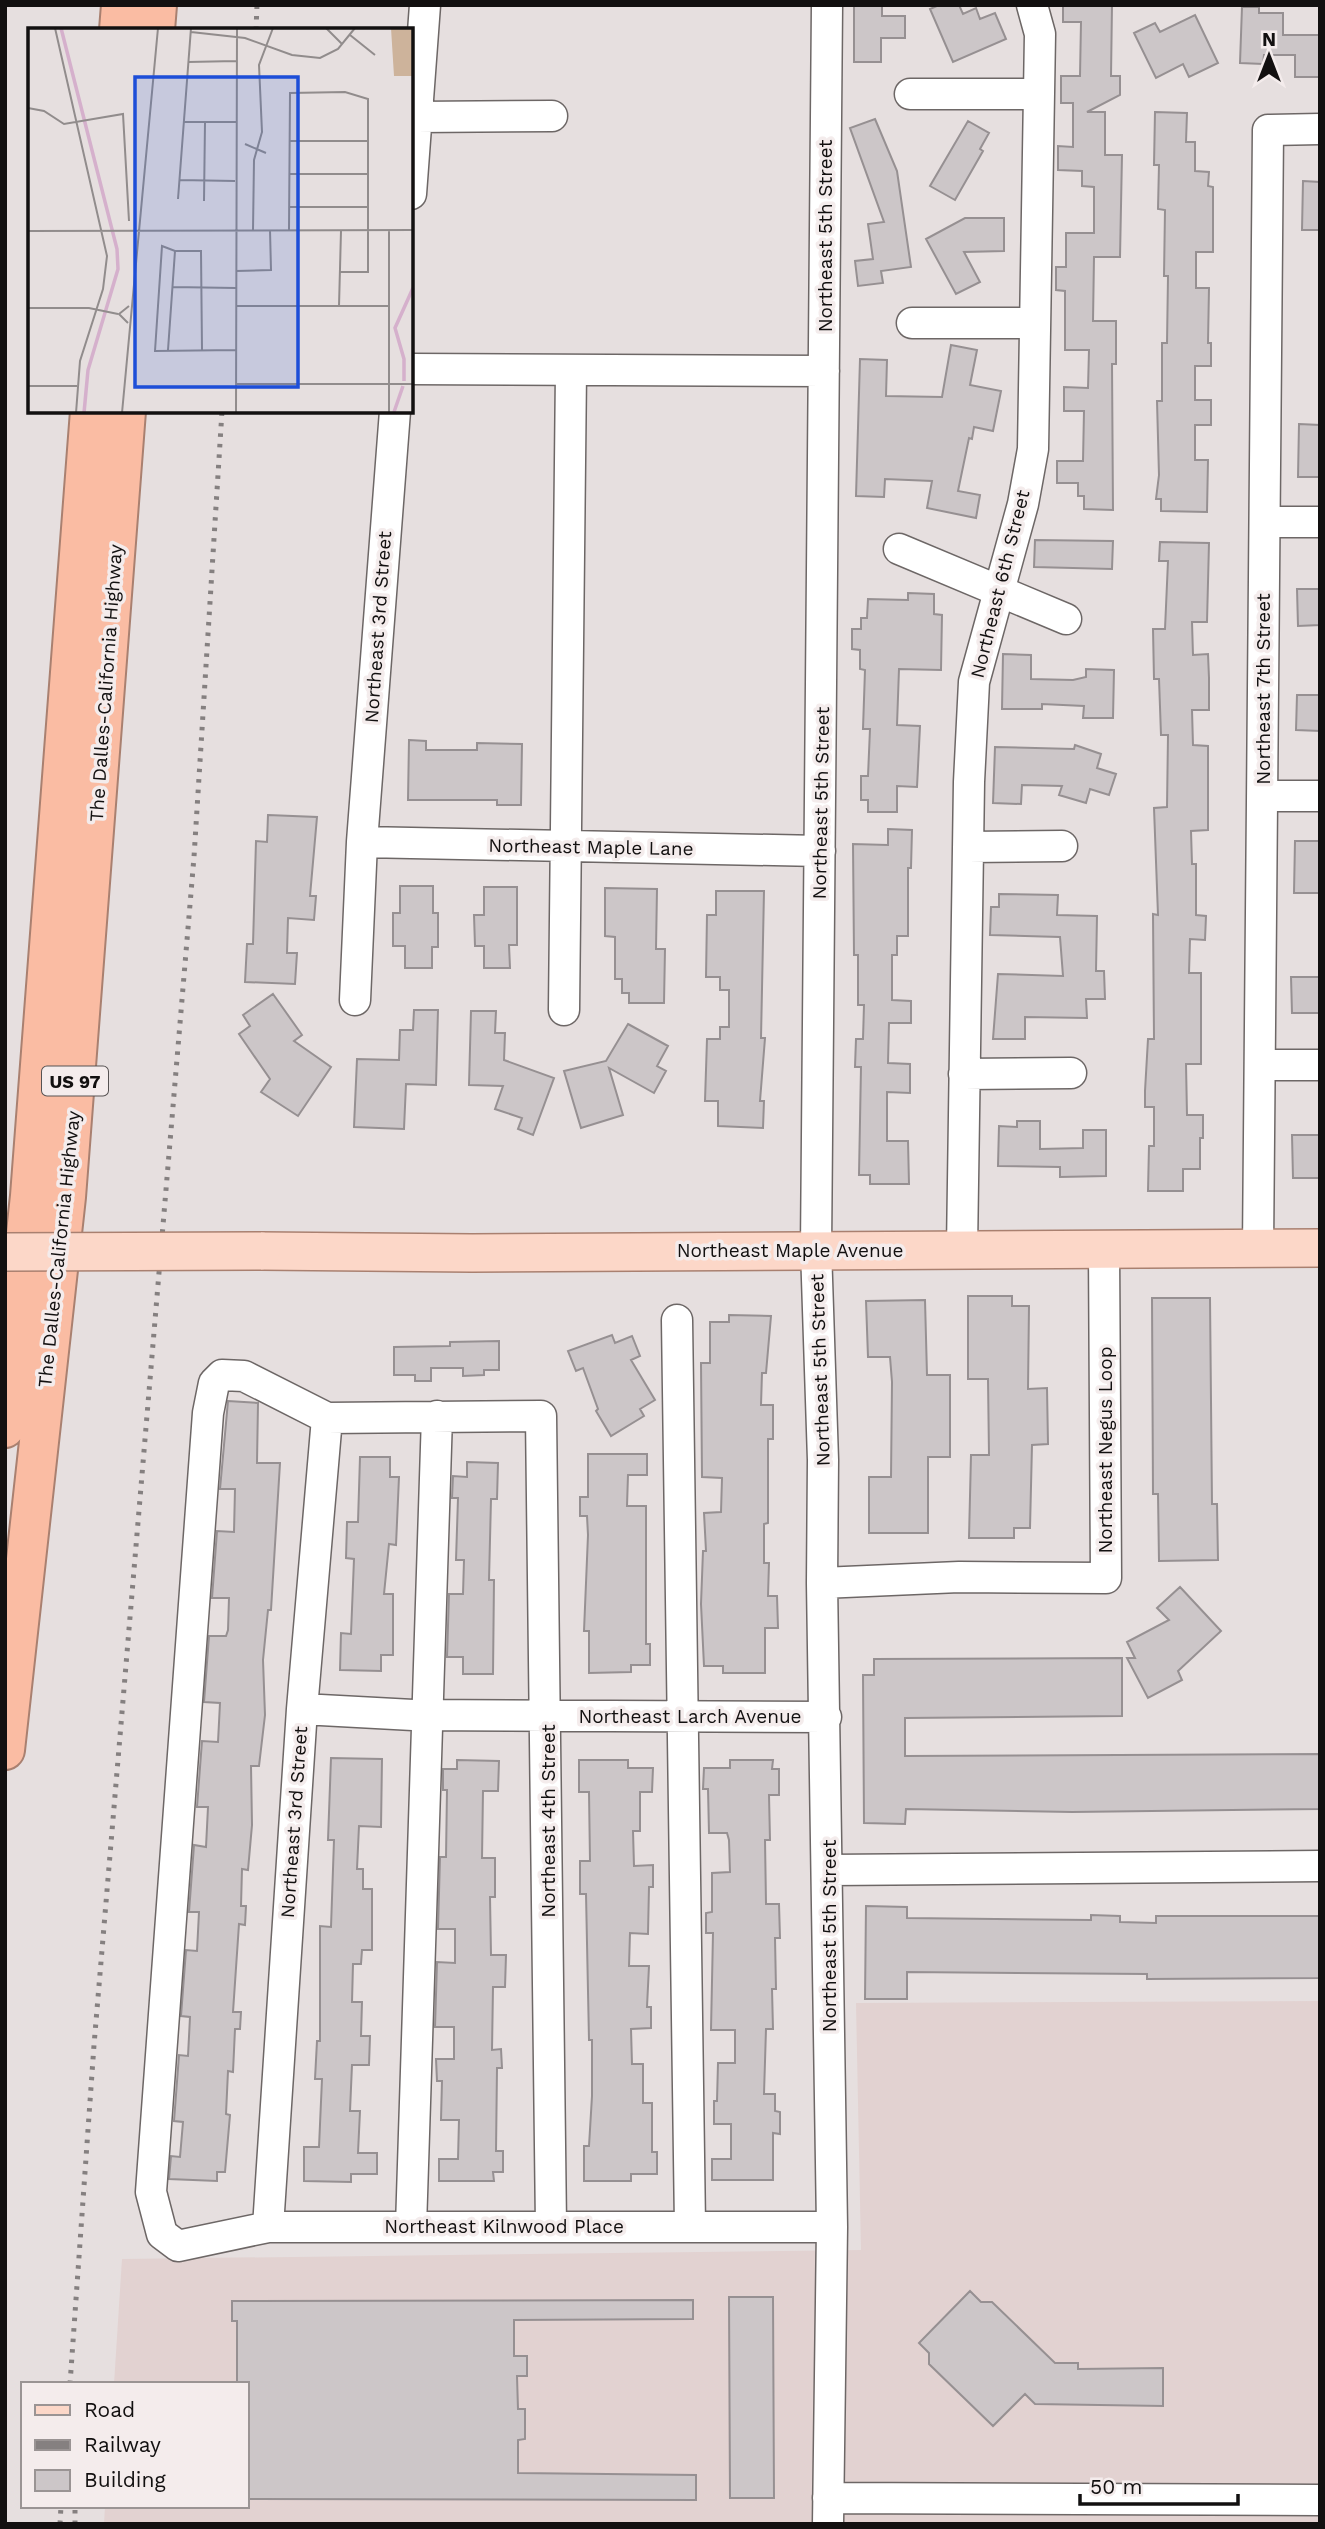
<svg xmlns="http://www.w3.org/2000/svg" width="1325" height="2529" font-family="'Work Sans',sans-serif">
<rect width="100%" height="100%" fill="#e6dfdf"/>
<path fill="#e2d2d1" d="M1320,2001V2524H104L105,2506H247V2384H114L122,2259L861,2250L856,2003Z"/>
<path fill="#ccc6c8" stroke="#969092" stroke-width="2" d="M854,5H882V16H905V38H881V62H854Z
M939,5H959L963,14L976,8L980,19L995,13L1006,39L953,62L930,9Z
M1063,5H1112L1111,76H1120V95L1087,112H1105V155H1122L1120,257H1094L1093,321H1116V364H1112L1113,510L1084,509V496H1078V483H1057V461H1083L1084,411H1064V387L1088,388L1089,350H1065V291L1056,290V267H1066V233H1094V187L1082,186V171L1058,170V146L1073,147V103H1061V76H1080L1081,22H1063Z
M1242,7H1259V13H1283V35H1320V77H1295V55H1264L1263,64L1240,63Z
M1195,15L1218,63L1189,77L1183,64L1156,78L1134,33L1155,23L1160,32Z
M1155,112L1187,113L1186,142H1195V171L1209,172L1208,186L1213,187V252H1196V288H1209L1208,343H1211V366H1195V400H1211V425H1195V460H1208L1207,512L1161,511V499H1156L1159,475L1157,401H1162V343H1167L1168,276H1164L1165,210L1158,209L1159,165H1154Z
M875,119L897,171L911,267L881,271L883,283L858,286L855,261L873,259L868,224L884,222L850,128Z
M968,121L989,133L980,149L983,151L955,200L930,186Z
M1303,181L1320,182V230H1302Z
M965,218H1004V251L964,252L980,282L956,294L926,239Z
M951,345L977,350L970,385L1001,391L993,431L974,427L972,439L969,438L958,491L980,495L976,518L927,508L932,481L885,479L884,497L856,496L860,359L887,360L886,396L942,397Z
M1299,424L1320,425V477H1298Z
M1035,540L1113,541L1112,569L1034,567Z
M1160,542L1209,543L1207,622H1192L1193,655L1208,654L1209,678V710H1192L1193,745L1208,746V830L1191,831L1192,864H1196V915L1206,916L1205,940L1190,939L1189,973H1201V1064H1186L1187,1115H1203V1138H1200V1169H1183V1191H1148L1149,1146H1154V1107H1145V1091L1148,1039H1154L1153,914L1158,915L1154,808L1167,807L1168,735H1161L1159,679H1154L1153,629H1165L1168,561H1159Z
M1297,589H1320V625L1298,626Z
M908,593L934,594V614L942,615L941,670L899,669L897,725L920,726L917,787L897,786V812H868V800H861V776H868L870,729H863L865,670L860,669V650L852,649V629H861V618H867L868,599L908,600Z
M1003,654L1031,655V679L1073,680L1086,677V669L1114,670L1113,718H1083L1084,706L1042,704V709H1002Z
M1297,695H1320V731L1296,730Z
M409,740L426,741V750H477V743L522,744L521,805H497V800H408Z
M1075,745L1101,754L1097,768L1116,774L1109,795L1090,789L1086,803L1059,795L1062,786L1022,785L1021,804L993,803L995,747L1074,749Z
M268,815L317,817L310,896H316L314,920L288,918L287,953H297L295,984L245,982L247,944H253L256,841L267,842Z
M888,829L912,830L911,868H908V936H897V955H892V1000L911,1001V1023H889L888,1063L910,1064V1093L887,1092V1141H908L909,1184H870V1175H859L861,1067H855L856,1039H863L864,1005H858V955H854L853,844L888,845Z
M1295,841H1319L1320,893H1294Z
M400,886H433V913H438V947H432V968H405V946H393V913H400Z
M484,887H517V945H509L510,968H484V946H475L474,915H484Z
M605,888L657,889L656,949H665L664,1003H629V993H622V979H615V937L605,936Z
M716,891H764L761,1038H765L760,1101H764L763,1128L718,1126V1101H705L707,1039H720V1027H729V990H720V977H706L707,915H716Z
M999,894L1058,895L1057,915L1097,916L1096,971H1104L1105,999H1086L1087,1018L1025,1017V1039H993L998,974L1063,976L1060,937L990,935L991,907H999Z
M1291,977H1320V1013H1292Z
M273,994L302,1035L294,1041L331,1067L298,1116L261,1092L270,1079L239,1034L250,1026L243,1015Z
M414,1010H438L436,1085L406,1084L404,1129L354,1127L357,1059L399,1060L400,1030H413Z
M471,1011H496L495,1033H505L504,1060L554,1078L533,1135L518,1129L522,1118L495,1109L503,1086L469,1085Z
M628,1024L668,1046L657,1066L666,1071L654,1093L609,1068L623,1115L581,1128L564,1071L606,1061Z
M1017,1121H1040V1149L1083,1148V1130H1106V1176L1060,1177V1167L998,1166L999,1126L1017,1127Z
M1292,1135H1320V1178H1293Z
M968,1296H1012V1306H1029L1028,1389L1047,1388L1048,1444L1032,1445L1030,1528H1014V1538H969L971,1455H989L988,1379H968Z
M1152,1298H1210L1212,1504H1217L1218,1560L1159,1561L1158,1494H1153Z
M925,1300L927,1375H950V1457H928V1533H869V1477H891L892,1382L890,1357H868L866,1301Z
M729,1315L771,1316L766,1373H762L761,1405H773V1439H768V1523L764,1524V1563H769L768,1596H777L778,1628H765V1673H723V1666H704L701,1604L703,1551H706L704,1513L721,1512L722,1478L702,1477L701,1363H710V1322H729Z
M612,1335L615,1343L632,1336L640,1356L631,1360L655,1400L640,1409L644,1416L611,1436L596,1411L598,1409L583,1368L576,1371L568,1351Z
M499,1341V1370H484V1375L463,1376V1368H431V1381H415V1375H394V1347L450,1346V1342Z
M228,1401L258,1403L257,1463H280L271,1610H268L263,1660L265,1715L259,1766H251L252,1825L248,1870L242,1869L241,1906H246L245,1925L239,1924L233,2012H241L240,2029H235L233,2072L228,2071L226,2114L230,2115L225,2172H217V2181L169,2179L171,2156L180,2157L183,2122L174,2121L179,2055L188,2056L190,2017L181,2016L186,1950L197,1951L199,1912H189L194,1845L206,1847L208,1807H197L202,1741L218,1742L220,1703L204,1702L209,1636H226L228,1630L229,1598H212L217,1531L234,1532L235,1489H220Z
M588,1454H647V1475H628L627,1506H646V1644H650V1665H631V1672L589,1673V1631H584L588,1535L587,1516H580V1497H588Z
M360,1457H390V1477H399L396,1545L389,1544L384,1594H393V1655H381V1671L340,1670L341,1633L351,1634L354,1559L346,1558L347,1522H358Z
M467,1462L498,1463L497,1499H491L489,1580H494L493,1674H463V1657H447L449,1594H463L464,1560H456L458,1498H452L453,1476L467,1477Z
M1180,1587L1221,1631L1178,1671L1182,1680L1148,1698L1127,1658H1135L1127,1642L1169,1620L1157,1608Z
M1122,1658V1716L905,1718V1756L1320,1754V1809L1072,1812L906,1809L905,1824L864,1823L863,1675H874V1659Z
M331,1758L382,1759L381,1827L359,1826L357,1869H363V1889H372V1950H362L361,1964H353L352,2002H362L361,2036H370L369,2065H352L350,2111H360L358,2153H377V2174H351V2182L304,2181V2147H319L322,2079H315L317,2041H320V1926L331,1927L334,1840H328Z
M457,1760L499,1761L498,1791H483L482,1858H495V1897H490L491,1955H506L505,1987H493L492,2050L501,2049L502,2068H497L496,2151H503V2172H493L494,2181H439V2159H458L459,2120H441L442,2081H437L436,2059H454V2027H435L437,1962L455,1963V1929H438L440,1857H446L447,1790H443V1769H457Z
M579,1760H628V1768H653L652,1792H640V1831H633L634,1866L653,1865V1887H649L648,1934L630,1933L629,1966H649L647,2007H651V2028L631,2029L632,2064H643V2103H652V2152H657V2174H631V2181H584V2146H589L592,2096V2040H589L586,1894H580V1861H590L589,1792H579Z
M730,1760H773L772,1769H779V1795H769L770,1840H765L766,1904H779L780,1938H775L776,1989H772L773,2029H766L764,2094H775V2111L780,2112V2134L773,2133V2180H712V2159H731V2124H714V2101H717L718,2063H735V2030H711L713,1933H706V1913L712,1912V1873L730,1872L729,1840L727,1833H709L708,1789H703L704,1768H730Z
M866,1906L907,1907V1918L1091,1920V1915L1120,1916V1922L1156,1923V1916H1320V1978L1147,1979V1974L907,1972V1999H865Z
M970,2291L981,2302H992L1055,2363H1078V2369L1163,2368V2406L1035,2404L1025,2394L993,2426L929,2364V2353L919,2343Z
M729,2297H773L774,2498H730Z
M693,2300V2319L514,2320V2356H527V2376H517L518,2409H525V2439L518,2440V2473L696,2475V2500L247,2499V2384H237V2321H232V2301Z"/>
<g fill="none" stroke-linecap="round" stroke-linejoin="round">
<g stroke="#6d6766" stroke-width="33">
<path id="minor" d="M827,5L816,1249L823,1460L822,1583L832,2227L828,2524
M910,94H1039
M417,117L552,116
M411,194L425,5
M912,323H1035
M411,369L824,371
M1265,522H1320
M899,549L1066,619
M1262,796H1320
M362,842L820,851
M968,847L1062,846
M355,1000L362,842L395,411
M564,1010L571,371
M1260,1065H1320
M964,1074L1071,1073
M962,1249L969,782L974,682L1023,504L1033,449L1040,34L1032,5
M1258,1249L1268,130L1320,129
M677,1320L690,2226
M822,1583L959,1577L1106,1578L1104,1249
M302,1709L413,1715L826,1717
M829,1870L1320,1866
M551,2226L541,1416L327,1418L244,1376L222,1375L214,1383L208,1413L151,2192L162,2234L178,2246L268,2227H832
M268,2227L302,1709L327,1418
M411,2227L437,1416
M828,2498L1320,2500"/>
</g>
<g stroke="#a98070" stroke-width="40">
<path id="major" d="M261,1251L472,1253L1320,1248"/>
</g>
<g stroke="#a98070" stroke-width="42">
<path id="highway" d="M119,30L121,5
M155,30L157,5
M5,1428L30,1196L90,411
M5,1750L66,1197L126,411"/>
</g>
<use href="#minor" stroke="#fff" stroke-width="30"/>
<use href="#major" stroke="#fcd7c8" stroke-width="37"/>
<use href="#highway" stroke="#fabca3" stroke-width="38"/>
<path stroke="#858080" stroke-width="5" stroke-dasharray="3.5 7" stroke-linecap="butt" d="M256,30L257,5
M70,2384L94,2045L194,857L222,411
M60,2524L61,2506
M75,2524V2506"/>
<g stroke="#a98070" stroke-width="40" stroke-linecap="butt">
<path id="major-bridge" d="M5,1252L261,1251"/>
</g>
<use href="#major-bridge" stroke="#fcd7c8" stroke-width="37"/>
</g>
<g text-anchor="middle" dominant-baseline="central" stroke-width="7" stroke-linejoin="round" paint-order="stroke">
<rect fill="#f4ecec" stroke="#565252" stroke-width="2" x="42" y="1066.5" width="66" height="29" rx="5"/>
<g font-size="18" font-weight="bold" fill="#121010">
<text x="75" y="1081">US 97</text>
</g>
<g font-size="19" fill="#121010" stroke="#f4ecec">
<text transform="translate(825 236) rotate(-90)">Northeast 5th Street</text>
<text transform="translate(1000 584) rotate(-76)">Northeast 6th Street</text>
<text transform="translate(378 627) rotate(-86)">Northeast 3rd Street</text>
<text transform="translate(106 683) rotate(-86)">The Dalles-California Highway</text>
<text transform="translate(1263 689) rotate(-90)">Northeast 7th Street</text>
<text transform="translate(821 803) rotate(-89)">Northeast 5th Street</text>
<text transform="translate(591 847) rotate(1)">Northeast Maple Lane</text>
<text transform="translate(59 1249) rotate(-84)">The Dalles-California Highway</text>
<text x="790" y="1250">Northeast Maple Avenue</text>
<text transform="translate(820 1370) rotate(-92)">Northeast 5th Street</text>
<text transform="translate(1105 1450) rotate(-90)">Northeast Negus Loop</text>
<text x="690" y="1716">Northeast Larch Avenue</text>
<text transform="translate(548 1821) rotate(-90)">Northeast 4th Street</text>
<text transform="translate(294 1822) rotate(-86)">Northeast 3rd Street</text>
<text transform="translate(829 1936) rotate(-90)">Northeast 5th Street</text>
<text x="504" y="2226">Northeast Kilnwood Place</text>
</g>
</g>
<g transform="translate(28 28)">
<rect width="385" height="385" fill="#e6dfdf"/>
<path d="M363,0H385V48H366Z" fill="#cdb39b"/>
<path fill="none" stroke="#d5b0cc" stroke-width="3.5" d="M33,0L89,221L90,241L60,342L56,385M376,353V331L367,300L385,260M366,384L375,358"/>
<path fill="none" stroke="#918c8c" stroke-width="2" d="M27,0L79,228L75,261L52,333L48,385M298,0L314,16M163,4L217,10L264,27L292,30L310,21L327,0M322,7L347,27M160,34L208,33M0,80L16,83L36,96L95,86L101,193M156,94H208M262,113H340M217,116L238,125M262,146H340M151,152L207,153M150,171L163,0M176,173L177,94M262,179H340M225,202L226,132L234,104L231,37L245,0M261,202L262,65L317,64L340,71V244H311M361,202V385M0,203L385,202M208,243L243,242L242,202M144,259L208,260M209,278H361M311,278L313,203M0,280H61L90,286M100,295L91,286L101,278M140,322L147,223M174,322L173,223H147L134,218L127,323L209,322M208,356H385M0,358H49M94,385L130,0M208,385L209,0"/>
<path fill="#1d4ed8" fill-opacity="0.15" stroke="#1d4ed8" stroke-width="3.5" d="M107,49H270V359H107Z"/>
<rect width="385" height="385" fill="none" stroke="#121010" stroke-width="3.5"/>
</g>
<rect width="1325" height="2529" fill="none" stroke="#121010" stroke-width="14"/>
<rect x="21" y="2382" width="228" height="126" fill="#f4ecec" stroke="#9a9494" stroke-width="2"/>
<rect x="35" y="2405" width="35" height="10" fill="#fcd7c8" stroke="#9a9494" stroke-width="2"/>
<text x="84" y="2417" font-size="21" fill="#121010">Road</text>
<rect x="35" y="2440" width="35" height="10" fill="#858080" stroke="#9a9494" stroke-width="2"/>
<text x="84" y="2452" font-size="21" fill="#121010">Railway</text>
<rect x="35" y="2470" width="35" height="21" fill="#ccc6c8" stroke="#9a9494" stroke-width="2"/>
<text x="84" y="2487" font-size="21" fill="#121010">Building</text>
<g transform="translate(1269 56)" stroke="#f4ecec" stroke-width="5" paint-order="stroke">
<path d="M0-5L12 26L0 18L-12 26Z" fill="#121010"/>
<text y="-10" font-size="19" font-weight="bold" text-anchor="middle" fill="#121010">N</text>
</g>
<path d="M1080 2494v10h158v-10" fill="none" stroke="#121010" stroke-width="3.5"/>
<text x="1090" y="2494" font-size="21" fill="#121010" stroke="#f4ecec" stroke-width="5" paint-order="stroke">50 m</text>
</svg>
